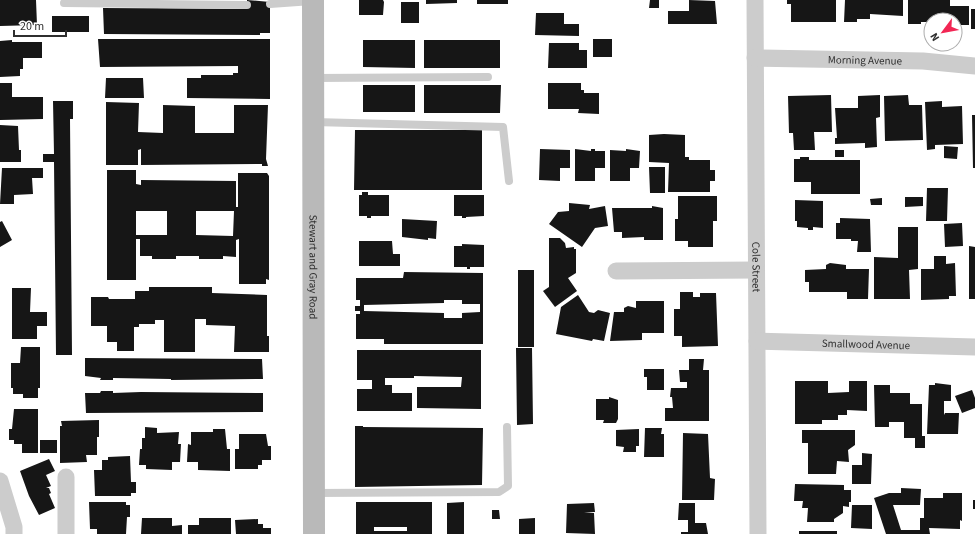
<svg xmlns="http://www.w3.org/2000/svg" width="975" height="534" font-family="'Source Sans 3',sans-serif">
<rect width="100%" height="100%" fill="#fff"/>
<path fill="#161616" fill-rule="evenodd" d="M0,0H36L37,25L0,26Z
M247,0L270,2V33H260V35L104,34L103,8L247,9Z
M359,0H383L384,2L383,15H359Z
M426,0H457V3L426,4Z
M477,0H508V4H477Z
M650,0H659V8H649Z
M689,0L715,1L717,24H668V11H689Z
M787,0H836V22H791V4H787Z
M845,0H903V16L870,14V19H857V22H844Z
M908,0H950V6H969V25H955V20H931V22H921V24H908Z
M401,2H419V23H401Z
M971,9H975V29H971Z
M536,13H564V24H579V36L535,35Z
M52,16H89V32H52Z
M98,39H270V99L187,98V78H201V75H233V73H238V66L100,67Z
M593,39H612V57H593Z
M12,40V42H42V58H23V69H20V76L0,77V41Z
M363,40H415V68L363,67Z
M424,40H500V68H424Z
M549,43H579V50H587V68H548Z
M106,78H143L144,98H105Z
M0,83H12V97H43V119L0,120Z
M548,83H581V90H584V93H599V114L578,113L579,109H548Z
M363,85H415V112H363Z
M424,85H501L500,113H424Z
M831,95L832,132H814L815,150H794L793,133H789L788,96Z
M880,95V117L876,118L877,147L865,148V143L835,144V138H837L835,108H858V96Z
M908,95L909,105H922L923,140L885,141L884,96Z
M53,101H73V119H70L72,355H56L54,162H43V154H54Z
M942,101V107L962,106L963,144L935,145V149L927,150L925,102Z
M106,102L139,103L138,132L163,133V105L195,106V133H234V105H268L266,159L268,166H262V164L141,165V149L138,150V165H106Z
M972,115H975V168H973Z
M0,125L18,126L19,150H21V162H0Z
M355,130H482V190H354Z
M664,134L685,135V157H689V160H710V170H715V181H710V192H668L669,163L649,162V135Z
M944,146L958,147L957,159L944,158Z
M540,149L570,150V168H560V181L539,180Z
M575,149L591,151V149H595V151H605V168H595V181H575Z
M626,149L640,151L639,168H630V181H610V150L626,151Z
M835,150H844V157H835Z
M800,157H809V160H860V194H811V182H794V159H800Z
M649,167H665V193H650Z
M2,168H43V178H32L33,194L14,195V204H0Z
M107,170H136V184L141,185V180L236,181V207H238V173H267L269,176V280L266,279V284H239V239L236,240V257L223,256V259H199V256H176V259H152V256H140V239H136V280H107ZM136,211H167V235H136ZM196,211H234L233,236L196,235Z
M927,188H948L947,221H926Z
M362,192H368V195H389V216H371V218H367V216H359V195H362Z
M454,195H484V216L466,217V218H462V216H454Z
M678,196H717V221H713V247H688V241H675V219H678Z
M905,197H923V206L905,207Z
M882,198V205H871L870,199Z
M795,200L823,201V228L813,227V230H808V228L797,227V221H795Z
M569,203L590,205L589,209L605,206L608,226L595,228L582,247L549,224L558,212L569,211Z
M652,206L663,208V240H644V237L622,238V232H614L612,208H652Z
M840,218L870,219L871,252H857L858,241H851V239H836V223H840Z
M402,219L437,221L436,239L428,238V240L402,237Z
M2,221L12,240L0,247V222Z
M962,223L963,246L945,247L944,224Z
M898,227H918V269L909,270L910,299H874V257L898,258Z
M549,238H560L565,243L566,248L574,247V249H576V273L568,278L577,291L555,307L543,291L549,287Z
M359,241H392L393,254H400V266H359Z
M462,244L484,245V267H470V269H467V267H454V246H462Z
M969,246L975,247V299H969Z
M934,256H946V264L955,263L956,296H949V299L921,300V269H934Z
M830,263L846,265V269H869L868,299H847V292H809V282H805V270L826,269V265Z
M518,270H534V347H518Z
M404,272L483,273V344H384V339H356V314H360V311H355V306H360V300H356V278H403ZM444,300H462V304H480V312L462,313V318H444V313L364,311V305L444,303Z
M149,287H212V293L267,295V336H269V352H234L235,326L206,325V319H195V352H164V320H155V324H139V327H134V351H117V342H107V326H91V297H108L109,299H135V291H149Z
M12,288H31L30,312H47V326H37V339H12Z
M680,292H693V297H700V293H716L718,346L682,347V336H674V309H680Z
M578,295L589,312L594,313L598,310L610,313L604,341L593,339L592,341L556,334L561,307Z
M636,301H664V333H642V340L610,341L614,312H624V308L628,306L636,308Z
M21,347H40V388H38V398H23V394H13V388H11V363H20Z
M516,348H532L533,424L517,425Z
M357,350H481V409L417,408V387H461L462,377L414,376V378H385V385H392V393H412V411H357V389H372V380H357Z
M85,358L262,359L263,379L171,380V379L113,378V380H100L101,378L85,376Z
M689,359H704L703,370H709V421H665V408H673L672,397H670L671,388H687V382H680L679,370H689Z
M644,369H664V390H647V377H644Z
M795,381H828V393L849,392V381H867V411L847,410V415H838V420H822V424H795Z
M935,383L951,385V401H944V415L945,413H959L958,434H927L929,385H935Z
M874,385H890V393H910V404H922V436H925V448H915V438H904V422H889V427H875Z
M972,390L975,398V408L962,413L955,396Z
M101,391H113V393L141,392L263,393V412L86,413L85,393H100Z
M609,397L618,400V419L616,423H603L604,420H596V399H609Z
M14,409H38V453H22V444H14V440H9V429H12Z
M99,420V437H97V455H86L87,462L60,463V426H62L61,421Z
M355,426H363V427L483,428L482,485L355,487Z
M145,427L157,428V433L179,432L178,444H181L180,462H172V470L146,469V465H139L140,449H142V438H145Z
M645,428H662L661,434H664V457H644Z
M213,429H225L227,449H230V471L198,470V462H187L188,444L191,445V432H213Z
M639,429V446H636V452H623L624,447L616,446V430Z
M802,430H855V445L848,450L849,462L837,461L836,474H808V443H802Z
M683,433L708,434L710,478L715,479L714,500H682Z
M239,434H266L268,446H271V460H262V465H258V469H235V449H239Z
M40,440H57V453H40Z
M862,453L872,454L871,484H852V465H862Z
M130,456L131,482H136V493H131V496H95L94,470H102V460H108V457Z
M49,459L55,471L46,475L51,486L46,488H49L51,493L49,494L55,508L39,515L29,496L20,471Z
M795,484L844,485V490H851V502H849V507L843,506V513L834,519V522H807L808,508H802L803,501H794Z
M901,488L921,489L920,505H893L901,530H920V518H924V498H943V493H962V521L960,520V529L929,528L930,534H886L874,498L889,493H901Z
M973,500H975V509H973Z
M89,502H126V505H130V517H127L126,534H97V529H90Z
M356,502H432V534H356ZM374,527H407V531H374Z
M464,502V534H447V503Z
M594,503L595,512H584L594,513L595,534L566,533L567,504Z
M679,503H695V523H706L708,534H681V532H688V520H678Z
M852,505H872V529L851,528Z
M492,510H499L500,519H492Z
M142,518H172V526L182,525V534H141Z
M199,518H231V534H188V525H199Z
M535,518V534H519V519Z
M258,519V524H263V528H271V534H236L235,520Z
M799,531H837V534H799Z"/>
<g fill="none" stroke-linecap="round" stroke-linejoin="round">
<path stroke="#ccc" stroke-width="8" d="M64,3L247,5
M270,4L312,1
M314,78L488,77
M314,122L503,127L509,181
M314,493L499,492L508,486L507,427"/>
<g stroke="#ccc" stroke-width="17">
<path id="s1" d="M755,0L758,534"/>
<path id="s2" d="M755,58L923,61L975,66"/>
<path d="M616,271L756,270"/>
<path id="s3" d="M757,341L975,347"/>
<path d="M66,477V534"/>
<path d="M0,481L14,527V534"/>
</g>
<path stroke="#b9b9b9" stroke-width="22" id="s4" d="M313,0L314,534"/>
</g>
<g text-anchor="middle" dominant-baseline="central" stroke-width="4" stroke-linejoin="round" paint-order="stroke">
<g font-size="11" fill="#2f2f2f" stroke="#fff">
<text stroke="none"><textPath href="#s2" startOffset="110">Morning Avenue</textPath></text>
<text stroke="none"><textPath href="#s4" startOffset="267">Stewart and Gray Road</textPath></text>
<text stroke="none"><textPath href="#s1" startOffset="267">Cole Street</textPath></text>
<text stroke="none"><textPath href="#s3" startOffset="109">Smallwood Avenue</textPath></text>
</g>
</g>
<g transform="translate(943 32) rotate(238)"><circle r="19" fill="#ffffff" stroke="#acacac"/>
<path d="M0-3L7 15L0 10L-7 15Z" fill="#f22654"/>
<text y="-6" font-size="11" font-weight="bold" text-anchor="middle" fill="#2f2f2f">N</text>
</g>
<path d="M14 30v6h52v-6" fill="none" stroke="#2f2f2f" stroke-width="2"/>
<text x="20" y="30" font-size="12" fill="#2f2f2f" stroke="#ffffff" stroke-width="3" paint-order="stroke">20 m</text>
</svg>
